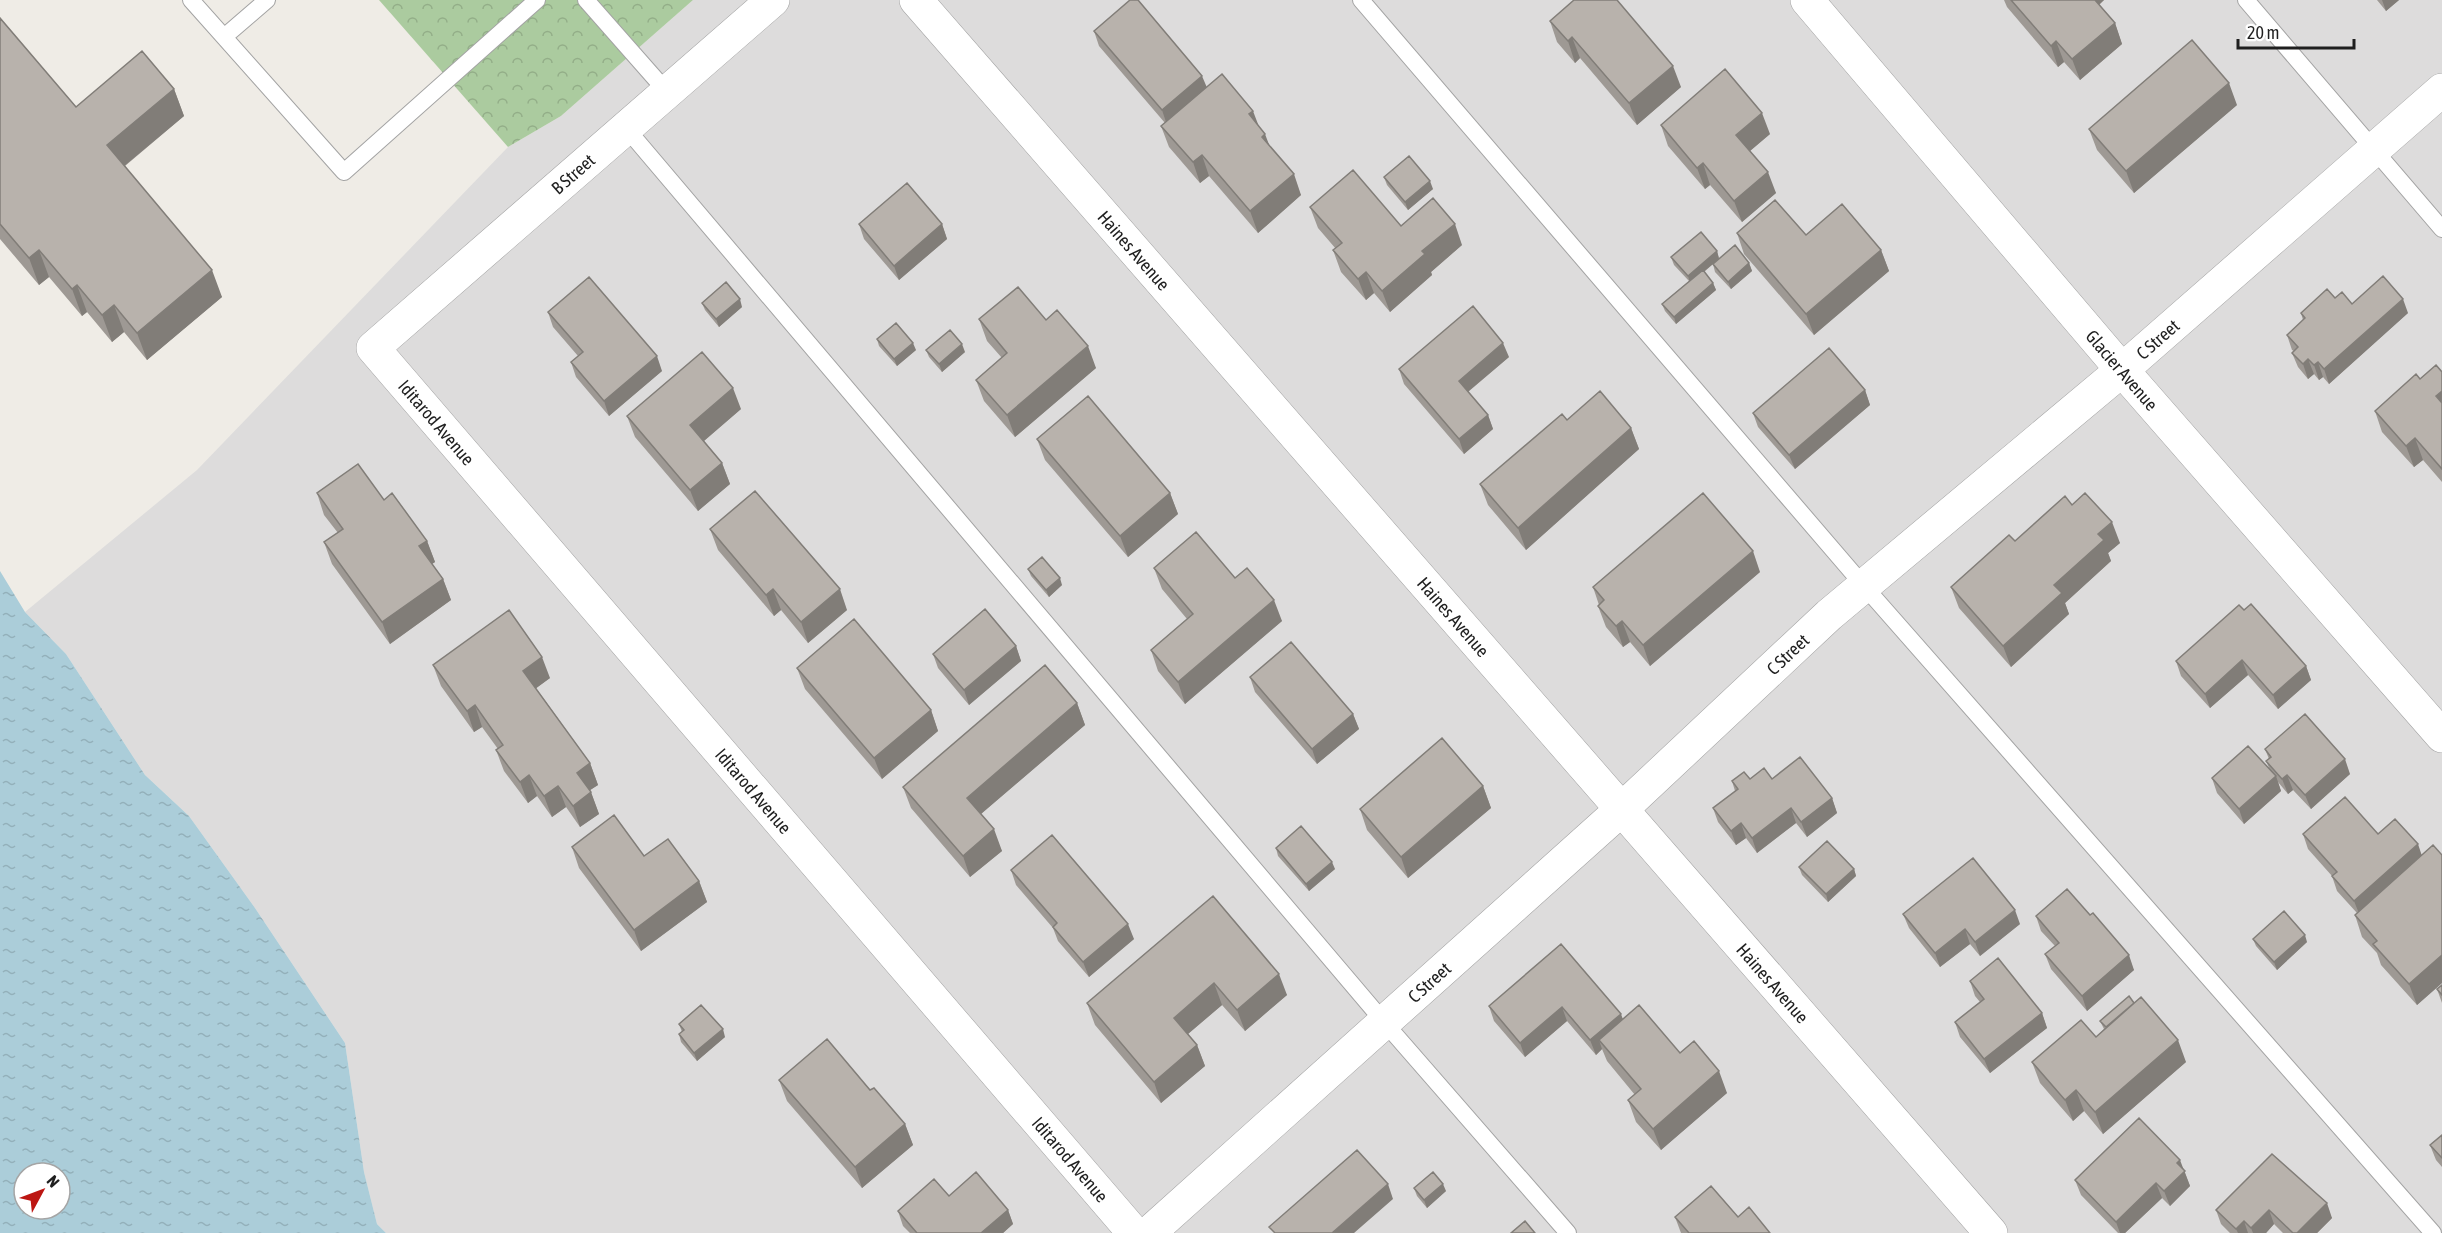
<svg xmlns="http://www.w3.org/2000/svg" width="2442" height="1233" font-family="'Asap Condensed',sans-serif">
<defs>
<pattern id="forest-crowns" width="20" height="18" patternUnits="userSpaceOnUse" patternTransform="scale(1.5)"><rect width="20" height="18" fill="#abcb9f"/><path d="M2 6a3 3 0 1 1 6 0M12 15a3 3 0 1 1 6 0" fill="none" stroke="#93ae88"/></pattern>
<pattern id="water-ripples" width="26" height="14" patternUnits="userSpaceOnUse" patternTransform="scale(1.5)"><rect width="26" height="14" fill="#abcdd9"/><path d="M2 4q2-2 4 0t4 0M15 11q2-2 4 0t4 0" fill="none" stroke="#93b0ba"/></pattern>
</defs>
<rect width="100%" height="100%" fill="#efece6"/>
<path fill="#dddcdc" d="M693,0H2442V1233H386L377,1224L364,1172L345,1043L255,908L189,816L145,775L66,654L25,612L197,470L508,147L561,116Z"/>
<path fill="url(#forest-crowns)" d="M379,0H693L561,116L508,147Z"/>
<path fill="url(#water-ripples)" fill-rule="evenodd" d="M0,571L25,612L66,654L145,775L189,816L255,908L345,1043L364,1172L377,1224L386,1233H0ZM24,1173H60V1209H24Z"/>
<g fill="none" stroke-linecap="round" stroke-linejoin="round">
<g stroke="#a3a3a3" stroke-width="18">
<path id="service" d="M191,0L344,172L537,0
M586,0L667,92
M1361,0L1864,586L2433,1233
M2246,0L2442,229
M224,37L267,0
M626,128L1384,1022L1568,1233"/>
</g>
<g stroke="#a3a3a3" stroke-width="34">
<g id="minor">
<path id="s1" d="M773,0L373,348L1134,1233"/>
<path id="s2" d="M916,0L1991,1233"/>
<path id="s3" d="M1807,0L2122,370L2442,736"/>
<path id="s4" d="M1149,1233L1622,809L1829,615L2122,370L2442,90"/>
</g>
</g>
<use href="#service" stroke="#fff" stroke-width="16"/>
<use href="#minor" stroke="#fff" stroke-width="33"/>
</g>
<path fill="#9e9994" d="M2004,0H2104L2099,5L2115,23L2122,44L2080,80L2064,62L2058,67L2007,7Z
M2377,0H2399L2386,11Z
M0,18L76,107L174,89L184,116L125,166L222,297L147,360L124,332L112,342L87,312L82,316L49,277L39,285L0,239Z
M1550,21L1681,87L1637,125L1580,58L1575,63L1557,42Z
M1094,31L1207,88L1258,126L1270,146L1301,195L1258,233L1209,176L1200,183L1169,147L1161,126L1165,123L1099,46Z
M2237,105L2134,193L2097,150L2089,129Z
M1661,125L1770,134L1750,151L1776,193L1742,222L1710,185L1705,189L1668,146Z
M1384,177L1433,189L1408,210L1387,185Z
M1310,207L1401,226L1462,245L1431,272L1432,275L1390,312L1374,293L1366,300L1341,272L1333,250L1336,249L1318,228Z
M859,224H942L947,239L899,280L864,239Z
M1737,233L1806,235L1881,250L1889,271L1814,335L1744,254Z
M1717,251L1719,258L1749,263L1752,271L1731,289L1715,272L1713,264L1704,272L1713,283L1716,290L1676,324L1665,311L1662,304L1689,281L1674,265L1671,257Z
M2335,298L2352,304L2408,313L2329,384L2323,377L2319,380L2314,374L2308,379L2298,367L2292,353L2294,351L2292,350L2287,335L2303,320L2301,313Z
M702,303L742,307L719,327L705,310Z
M548,312L662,371L609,416L576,377L571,362L578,356L553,327Z
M979,319L1046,320L1096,368L1015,437L984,401L976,380L1002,358L987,341Z
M877,339L916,350L897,366L879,346Z
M926,350L965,352L942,372L929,357Z
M1509,357L1468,392L1488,415L1493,429L1464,454L1404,384L1399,369Z
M2442,372V482L2423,460L2414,467L2382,432L2375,411L2420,379Z
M1865,390L1870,405L1795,469L1758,427L1753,413Z
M741,409L704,441L722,463L730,484L698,511L635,437L627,416Z
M1567,420L1631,428L1639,449L1526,550L1488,505L1480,484Z
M1037,439L1170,493L1178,514L1128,557L1045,460Z
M317,493L384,500L427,541L435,562L432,564L443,579L451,600L390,644L332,564L324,542L338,533L324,515Z
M2072,505L2120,543L2108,553L2111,561L2065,603L2069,614L2011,667L1959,608L1951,587L2015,541Z
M710,529L847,610L808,643L781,610L774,616L718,550Z
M1154,568L1235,578L1282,621L1185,704L1158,671L1151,650L1187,619L1162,589Z
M1028,569L1062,585L1049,597L1031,576Z
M1760,572L1650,666L1630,642L1623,647L1606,627L1598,606L1599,605L1593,587Z
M2244,610L2306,666L2311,680L2278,709L2248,675L2210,708L2181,676L2176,661Z
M1016,646L1021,661L969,705L938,668L933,654Z
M433,665L550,678L536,688L590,763L598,785L590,790L599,814L580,827L566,807L552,817L537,796L528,803L504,771L496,750L498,749L482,727L474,732L441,686Z
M797,668L931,710L938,731L882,779L805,689Z
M1250,677L1353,714L1359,729L1317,764L1255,692Z
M1077,703L1085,725L981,814L1002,851L970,877L911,808L903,787Z
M2265,749L2350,774L2311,809L2293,790L2288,794L2278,782L2281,791L2244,824L2217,793L2212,778L2270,770L2266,761L2269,759Z
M1772,779L1832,798L1837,813L1807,837L1796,823L1757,853L1746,838L1736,845L1718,822L1713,808L1735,791L1732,781Z
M1483,786L1491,808L1408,878L1367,830L1360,809Z
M2303,834H2378L2422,855H2442V983L2417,1005L2381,965L2377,953L2362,937L2355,915L2357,913L2337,891L2332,876L2308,849Z
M572,847L644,856L699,881L707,902L641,951L579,868Z
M1276,848L1335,869L1309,891L1278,856Z
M1799,867L1854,869L1856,876L1828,902L1802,875Z
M1011,870L1134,939L1089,977L1058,941L1053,928L1016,885Z
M1213,896L1287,995L1245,1031L1222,1005L1188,1034L1197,1045L1205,1066L1161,1103L1095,1025L1087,1003Z
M1903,914L2020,924L1980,956L1970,944L1940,967L1909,928Z
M2090,915L2134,970L2087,1011L2051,969L2045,954L2055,946L2041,931L2036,916Z
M2253,939L2307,942L2277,970L2256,946Z
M1561,944L1623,1019L1680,1053L1727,1093L1661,1150L1636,1122L1628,1100L1635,1095L1607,1061L1602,1049L1596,1055L1567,1021L1525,1057L1494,1021L1489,1006Z
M1970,981L2042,1013L2047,1028L1990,1073L1960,1037L1955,1022L1980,1002L1975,996Z
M2442,985V1003L2437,989Z
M2100,1021L2186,1062L2103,1134L2084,1111L2073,1121L2040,1083L2032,1062L2096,1037L2104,1029Z
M679,1024L725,1037L697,1061L681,1042L679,1034L682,1032Z
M779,1080L870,1090L905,1124L913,1145L862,1188L787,1101Z
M2442,1135V1167L2436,1160L2430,1145Z
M2272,1154L2332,1218L2317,1233H2283L2274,1224L2266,1233H2230L2221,1224L2216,1210Z
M2184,1170L2190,1186L2170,1206L2162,1198L2125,1233H2118L2081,1195L2075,1180Z
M1414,1188L1446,1191L1427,1208L1417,1196Z
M949,1196L1008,1210L1013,1224L1003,1233H910L903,1226L898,1211Z
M1675,1217H1738L1770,1233H1681Z"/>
<path fill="#817d78" d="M2089,0H2104L2093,10Z
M2382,0H2399L2386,11Z
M2115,23L2122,44L2080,80L2072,59Z
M1572,37L1580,58L1575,63L1568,41Z
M2056,41L2064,62L2058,67L2051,46Z
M1673,66L1681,87L1637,125L1629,103Z
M1202,76L1208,90L1167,125L1162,110Z
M2229,83L2237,105L2134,193L2126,171Z
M174,89L184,116L117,172L107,145Z
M1253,111L1261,132L1249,114Z
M1762,113L1770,134L1744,156L1736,135Z
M1265,134L1273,155L1262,137Z
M1202,155L1209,176L1200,183L1193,162Z
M1703,163L1710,185L1705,189L1697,168Z
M1768,172L1776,193L1742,222L1734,201Z
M1294,174L1301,195L1258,233L1250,211Z
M1430,181L1433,189L1408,210L1405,202Z
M942,224L947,239L899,280L894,266Z
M1455,224L1462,245L1431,272L1432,275L1390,312L1382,291L1422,251Z
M39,250L49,277L39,285L29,258Z
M1881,250L1889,271L1814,335L1806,314Z
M1717,251L1719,259L1690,283L1688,276Z
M1749,263L1752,271L1731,289L1728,282Z
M212,270L222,297L147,360L137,333Z
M1366,272L1374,293L1366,300L1358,279Z
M1713,283L1716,290L1676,324L1674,317Z
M77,285L87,312L82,316L72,289Z
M740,299L742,307L719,327L716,319Z
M2403,299L2408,313L2329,384L2324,369Z
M114,305L124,332L112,342L102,315Z
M913,343L916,350L897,366L894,359Z
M1503,343L1509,357L1464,395L1459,381Z
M962,344L965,352L942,372L939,364Z
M1088,346L1096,368L1015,437L1007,415Z
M657,356L662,371L609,416L604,401Z
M2308,359L2314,374L2308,379L2303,364Z
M2318,362L2323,377L2319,380L2314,365Z
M733,388L741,409L698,446L690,425Z
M1865,390L1870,405L1795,469L1789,455Z
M2442,391V412L2436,396Z
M1488,415L1493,429L1464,454L1459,439Z
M1631,428L1639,449L1526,550L1518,528Z
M2415,438L2423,460L2414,467L2406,446Z
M722,463L730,484L698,511L690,490Z
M1170,493L1178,514L1128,557L1120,536Z
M2112,522L2120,543L2108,553L2111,561L2065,603L2069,614L2011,667L2003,646L2098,534Z
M427,541L435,562L427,567L419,546Z
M1753,551L1760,572L1650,666L1643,645Z
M1060,578L1062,585L1049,597L1046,590Z
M443,579L451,600L390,644L382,622Z
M773,589L781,610L774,616L766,595Z
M840,589L847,610L808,643L801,622Z
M1274,600L1282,621L1185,704L1178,682Z
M1622,621L1630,642L1623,647L1616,626Z
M1016,646L1021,661L969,705L964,690Z
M542,657L550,678L531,692L523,671Z
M2242,660L2248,675L2210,708L2205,694Z
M2306,666L2311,680L2278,709L2273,695Z
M1077,703L1085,725L975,819L967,798Z
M475,705L482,727L474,732L467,711Z
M931,710L938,731L882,779L874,758Z
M1353,714L1359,729L1317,764L1312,749Z
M2345,759L2350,774L2311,809L2305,795Z
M590,763L598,785L584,794L577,773Z
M529,775L537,796L528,803L520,782Z
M2287,775L2293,790L2288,794L2282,779Z
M2276,776L2281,791L2244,824L2239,809Z
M558,786L566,807L552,817L544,796Z
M1483,786L1491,808L1408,878L1401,857Z
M591,792L599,814L580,827L573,806Z
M1832,798L1837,813L1807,837L1801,822Z
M1791,808L1796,823L1757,853L1752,838Z
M1741,823L1746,838L1736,845L1731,831Z
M994,829L1002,851L970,877L963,856Z
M2418,844L2423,859L2360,916L2354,901Z
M1332,862L1335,869L1309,891L1306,884Z
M1854,869L1856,876L1828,902L1826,894Z
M699,881L707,902L641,951L634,930Z
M2015,910L2020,924L1980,956L1975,942Z
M1128,924L1134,939L1089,977L1083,962Z
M1965,929L1970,944L1940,967L1935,953Z
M2305,935L2307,942L2277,970L2274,962Z
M2129,955L2134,970L2087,1011L2082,996Z
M2442,955V983L2417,1005L2409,984Z
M1279,974L1287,995L1245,1031L1237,1010Z
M1214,983L1222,1005L1182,1039L1174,1018Z
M1562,1007L1567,1021L1525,1057L1520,1043Z
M2042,1013L2047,1028L1990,1073L1984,1059Z
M1621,1014L1626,1028L1599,1040L1602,1049L1596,1055L1590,1040Z
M723,1029L725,1037L697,1061L694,1053Z
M2178,1040L2186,1062L2103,1134L2095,1112Z
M1197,1045L1205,1066L1161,1103L1154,1082Z
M1719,1071L1727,1093L1661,1150L1653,1129Z
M2076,1090L2084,1111L2073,1121L2065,1100Z
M905,1124L913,1145L862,1188L855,1167Z
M2180,1160L2190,1186L2170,1206L2164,1191L2177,1163Z
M2156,1183L2162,1198L2125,1233H2120L2116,1222Z
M1388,1184L1393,1199L1354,1233H1332Z
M1443,1184L1446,1191L1427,1208L1424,1200Z
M2327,1203L2332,1218L2317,1233H2297Z
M1008,1210L1013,1224L1003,1233H981Z
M2269,1210L2274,1224L2266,1233H2253L2251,1228Z
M2244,1221L2248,1233H2238L2236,1229Z"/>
<path fill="#b8b2ac" stroke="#817d78" stroke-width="1.5" d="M1130,0H1138L1202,76L1162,110L1094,31Z
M1574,0H1617L1673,66L1629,103L1572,37L1568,41L1550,21Z
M2011,0H2095L2115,23L2072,59L2056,41L2051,46Z
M0,18L76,107L142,51L174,89L107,145L212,270L137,333L114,305L102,315L77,285L72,289L39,250L29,258L0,224Z
M2192,40L2229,83L2126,171L2089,129Z
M1725,69L1762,113L1736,135L1768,172L1734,201L1703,163L1697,168L1661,125Z
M1222,74L1253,111L1249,114L1265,134L1262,137L1294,174L1250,211L1202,155L1193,162L1161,126Z
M1409,156L1430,181L1405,202L1384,177Z
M1353,170L1401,226L1433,198L1455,224L1422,251L1425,254L1382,291L1366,272L1358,279L1333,250L1342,243L1310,207Z
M907,183L942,224L894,266L859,224Z
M1775,200L1806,235L1842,204L1881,250L1806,314L1737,233Z
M1701,232L1717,251L1688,276L1671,257Z
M1735,245L1749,263L1728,282L1713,264Z
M1703,270L1713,283L1674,317L1662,304Z
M2383,276L2403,299L2324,369L2318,362L2314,365L2308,359L2303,364L2292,353L2298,347L2287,335L2305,318L2301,313L2327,289L2335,298L2342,292L2352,304Z
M589,277L657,356L604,401L571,362L583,352L548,312Z
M726,282L740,299L716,319L702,303Z
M1018,287L1046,320L1057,310L1088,346L1007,415L976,380L1007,353L979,319Z
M1473,306L1503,343L1459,381L1488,415L1459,439L1399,369Z
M896,323L913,343L894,359L877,339Z
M950,330L962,344L939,364L926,350Z
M1829,348L1865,390L1789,455L1753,413Z
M702,352L733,388L690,425L722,463L690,490L627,416Z
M2436,365L2442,372V391L2436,396L2442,403V469L2415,438L2406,446L2375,411L2416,374L2420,379Z
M1600,391L1631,428L1518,528L1480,484L1562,414L1567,420Z
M1088,396L1170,493L1120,536L1037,439Z
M358,464L384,500L392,493L427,541L419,546L443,579L382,622L324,542L343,529L317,493Z
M755,491L840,589L801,622L773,589L766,595L710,529Z
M1703,493L1753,551L1643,645L1622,621L1616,626L1598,606L1604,600L1593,587Z
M2085,493L2112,522L2098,534L2104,540L2054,585L2062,593L2003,646L1951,587L2009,535L2015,541L2065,496L2072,505Z
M1196,532L1235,578L1247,568L1274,600L1178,682L1151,650L1193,614L1154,568Z
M1042,557L1060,578L1046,590L1028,569Z
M2251,604L2306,666L2273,695L2242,660L2205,694L2176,661L2239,605L2244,610Z
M985,609L1016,646L964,690L933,654Z
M509,610L542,657L523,671L590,763L577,773L591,792L573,806L558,786L544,796L529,775L520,782L496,750L503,745L475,705L467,711L433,665Z
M854,619L931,710L874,758L797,668Z
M1291,642L1353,714L1312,749L1250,677Z
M1045,665L1077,703L967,798L994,829L963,856L903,787Z
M2305,714L2345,759L2305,795L2287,775L2282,779L2266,761L2271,757L2265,749Z
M1442,738L1483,786L1401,857L1360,809Z
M2248,746L2276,776L2239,809L2212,778Z
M1800,757L1832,798L1801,822L1791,808L1752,838L1741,823L1731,831L1713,808L1738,789L1732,781L1744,772L1750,779L1764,768L1772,779Z
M2345,797L2378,834L2395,819L2418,844L2354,901L2332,876L2337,872L2303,834Z
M614,815L644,856L668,839L699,881L634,930L572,847Z
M1301,826L1332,862L1306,884L1276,848Z
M1052,835L1128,924L1083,962L1053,927L1057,923L1011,870Z
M1827,841L1854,869L1826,894L1799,867Z
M2433,845L2442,855V955L2409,984L2373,944L2377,941L2355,915Z
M1973,858L2015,910L1975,942L1965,929L1935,953L1903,914Z
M2067,889L2090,915L2093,913L2129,955L2082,996L2045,954L2059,943L2036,916Z
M1213,896L1279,974L1237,1010L1214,983L1174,1018L1197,1045L1154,1082L1087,1003Z
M2284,911L2305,935L2274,962L2253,939Z
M1561,944L1621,1014L1590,1040L1562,1007L1520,1043L1489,1006Z
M1998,958L2042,1013L1984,1059L1955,1022L1984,999L1970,981Z
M2442,985V995L2437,989Z
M2129,996L2134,1003L2106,1027L2100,1021Z
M2141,997L2178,1040L2095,1112L2076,1090L2065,1100L2032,1062L2081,1020L2096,1037Z
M701,1005L723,1029L694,1053L679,1034L684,1030L679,1024Z
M1639,1005L1680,1053L1694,1041L1719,1071L1653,1129L1628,1100L1641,1089L1599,1040Z
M827,1039L870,1090L874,1088L905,1124L855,1167L779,1080Z
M2139,1118L2180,1160L2177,1163L2185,1171L2164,1191L2156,1183L2116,1222L2075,1180Z
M2442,1135V1158L2430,1145Z
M1357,1150L1388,1184L1332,1233H1275L1269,1227Z
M2272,1154L2327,1203L2297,1233H2293L2269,1210L2251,1228L2244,1221L2236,1229L2216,1210Z
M976,1172L1008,1210L981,1233H917L898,1211L934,1179L949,1196Z
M1433,1172L1443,1184L1424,1200L1414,1188Z
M1711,1186L1738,1217L1749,1207L1770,1233H1689L1675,1217Z
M1525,1221L1535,1233H1511Z"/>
<g text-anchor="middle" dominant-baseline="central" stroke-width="4.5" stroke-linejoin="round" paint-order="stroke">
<g font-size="18" fill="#1f1f1f" stroke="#fff">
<text transform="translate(573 174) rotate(-41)">B Street</text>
<text stroke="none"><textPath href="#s2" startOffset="332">Haines Avenue</textPath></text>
<text stroke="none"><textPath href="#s4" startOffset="1348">C Street</textPath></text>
<text stroke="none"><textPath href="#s3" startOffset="486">Glacier Avenue</textPath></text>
<text stroke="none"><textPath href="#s1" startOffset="628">Iditarod Avenue</textPath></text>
<text stroke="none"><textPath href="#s2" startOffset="818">Haines Avenue</textPath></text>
<text stroke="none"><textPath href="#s4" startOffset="862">C Street</textPath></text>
<text stroke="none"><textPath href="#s1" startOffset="1114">Iditarod Avenue</textPath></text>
<text stroke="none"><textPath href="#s4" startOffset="376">C Street</textPath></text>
<text stroke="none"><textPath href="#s2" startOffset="1304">Haines Avenue</textPath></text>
<text stroke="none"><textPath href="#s1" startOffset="1600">Iditarod Avenue</textPath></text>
</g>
</g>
<g transform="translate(42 1191) rotate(49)"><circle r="28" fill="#ffffff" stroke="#a5a5a5" stroke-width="1.5"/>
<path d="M0-4.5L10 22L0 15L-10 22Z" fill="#bc1612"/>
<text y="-9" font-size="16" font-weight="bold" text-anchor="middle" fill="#1f1f1f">N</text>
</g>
<path d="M2238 39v9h116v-9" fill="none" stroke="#1f1f1f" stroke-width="3"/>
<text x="2247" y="39" font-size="18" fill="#1f1f1f" stroke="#ffffff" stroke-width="4.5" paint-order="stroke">20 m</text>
</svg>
